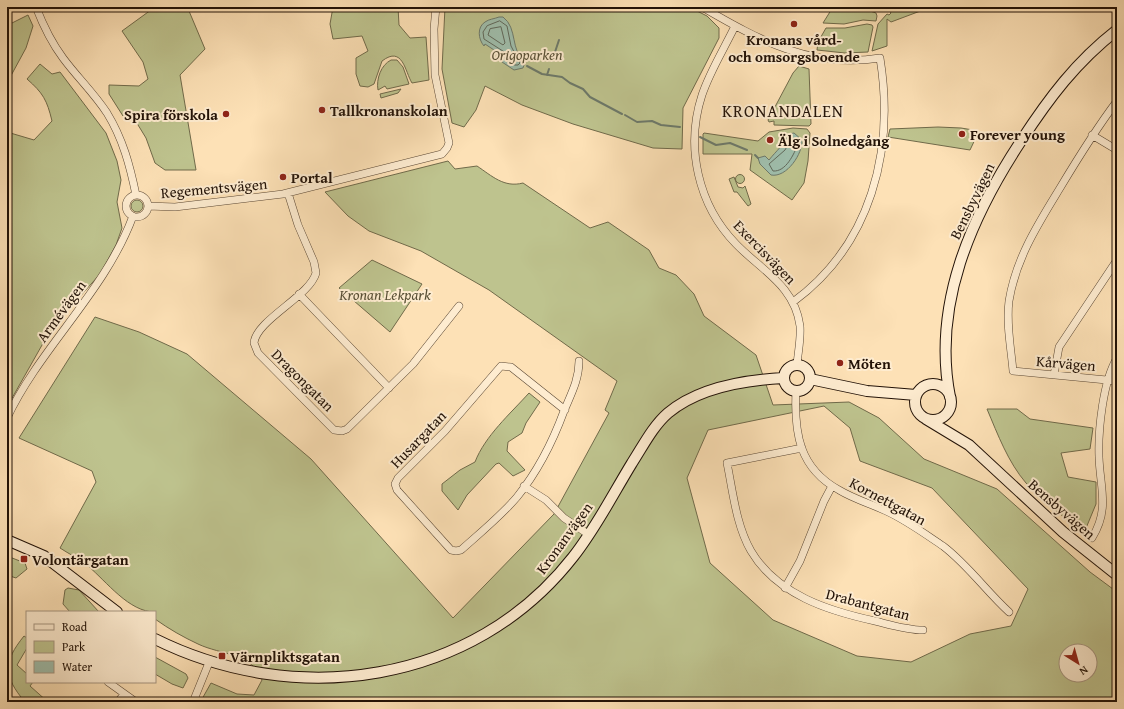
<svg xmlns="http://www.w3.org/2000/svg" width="1124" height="709" font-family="'Gentium Book Plus',serif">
<rect width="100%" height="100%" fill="#fde1b6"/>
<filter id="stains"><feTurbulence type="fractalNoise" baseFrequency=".005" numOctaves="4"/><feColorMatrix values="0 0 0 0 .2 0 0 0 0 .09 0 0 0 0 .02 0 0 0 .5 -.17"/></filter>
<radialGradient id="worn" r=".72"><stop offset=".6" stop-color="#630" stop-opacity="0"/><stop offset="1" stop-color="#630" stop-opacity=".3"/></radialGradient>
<path fill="#bec38e" stroke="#706a4a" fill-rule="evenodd" d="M155,7H193L189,11L205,49L180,75L196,170H165L155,163L146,138L135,120L123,116L109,94V85L139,86L148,79L143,62L122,31Z
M333,7H398L399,25L410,38L426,37L429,80L412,83C405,72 403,45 382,61L374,84L368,87L360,86L356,74V58L368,51L362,36L333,39L330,24Z
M445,7H689L707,16L719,28V38L683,108L682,149L653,148L573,124L522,105L485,86L476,110L464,127L452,123L442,69Z
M833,7H870V11L876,13L877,16L876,21L863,20L844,24L823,23Z
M887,7H931L891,22L887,19V46L872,51L878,24L887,14L889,15L891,13Z
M28,15L33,26L26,48L7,83V31L10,24Z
M867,24L872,25L873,27L868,52L845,53L817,50L818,42L826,28H845Z
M391,60H397L403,67L409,84L387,89L385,86L378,90C376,79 381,65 391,60Z
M40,64L52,74L60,72L106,133L117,161L121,180L117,202L122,228L116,245L100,274L60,319L46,338L7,407V132L34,140L52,121C47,100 43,93 27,79Z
M799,66L809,69L811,124L809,126L774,125V121L769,122L768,120L793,73Z
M401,89L398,93L381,98L380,94Z
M938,127L961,128L979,131L970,150L888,137L890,129Z
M793,128L807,129L810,133L808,161L804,183L792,200L750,170L752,154H703V134L704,133L758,141L769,132Z
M448,161L455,169L477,166C492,176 504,188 523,183L590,228L608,222L649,250L659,268L676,275L694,294L704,316L756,355L773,405L849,402L879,418L924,459L997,489L1090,572L1117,592V702H210L202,699L211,683L237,694L254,695L262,680C253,653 221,655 198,644C183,637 169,629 155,619V612C129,612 107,582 88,566C80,559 69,554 60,548L96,482L92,471L19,438L95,317L139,332L187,354L311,459L453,618L554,514L609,413L605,410L617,381L489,290L421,251L369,231L348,216L325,192ZM824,406L850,428L860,461L932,488L1028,589L1011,626L970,634L911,662L857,656L773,620L710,563L687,478L708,430ZM1066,651H1090V675H1066Z
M735.5 179a4.5 4.5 0 1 1 9 0a4.5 4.5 0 1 1-9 0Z
M734,177L738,187L743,188L745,186L751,204L748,206L737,192H734L729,179Z
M131 206a6 6 0 1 1 12 0a6 6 0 1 1-12 0Z
M372,260L422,284L390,332L339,288Z
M529,393L540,402L526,423L522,433L508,442L507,451L525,470L513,476L499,463L496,464L467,495L458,510L442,491V484L460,470L475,462C485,436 510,414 529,393Z
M987,409H1017L1030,419L1093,428L1090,449L1061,453L1068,477L1096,482V504L1084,533C1064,517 1043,502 1026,483C1008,462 998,435 987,409Z
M7,556L25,563L27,569L16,578L7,575Z
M68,588L79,590L99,612H70L63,604L65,590Z
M24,636L27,638V648L17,665L27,674V682H33L30,686L48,702H25C3,676 3,662 24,636Z
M155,657L186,674L188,678L183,688L172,684L155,674Z"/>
<path fill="#9fbeac" stroke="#6d796a" d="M499,17H503C518,28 510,51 525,62L523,68L514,70L502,62L503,56L485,44L484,46C478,39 477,27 485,22C489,19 494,19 499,17Z
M794,133L802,140C803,153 787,178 771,175L760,164L758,158L765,156L769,160C776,151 784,145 789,134Z"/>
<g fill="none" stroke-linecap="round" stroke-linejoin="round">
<path stroke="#60685a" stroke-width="1" d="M500,21L507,26L511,46L520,63L518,65C509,66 509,59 506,53L484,39L483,32L487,26Z
M501,27L505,43L503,45L488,35L490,29Z
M794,139L798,144C794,154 786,172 773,171L769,164L785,150L791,140Z"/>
<path stroke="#6d796a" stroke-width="2" d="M552,61L559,40
M527,66L542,74L562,77L570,83L583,89L590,97L622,114
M547,75L549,69
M625,115L637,122L652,121L661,125L680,127
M700,137L716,145L730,143L747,150
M755,155L758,158"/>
<g stroke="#594633" stroke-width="8">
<path id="street" d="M36,7C43,25 51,42 63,58C77,77 94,93 107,113C123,139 130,166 136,195
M702,7C759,40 811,69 880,58C895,151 871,245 793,302
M735,26C724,49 710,71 702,95C685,147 698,205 736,244C761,270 795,286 800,326C801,339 798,352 797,365
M1117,101C1096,129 1078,158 1060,188C1038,224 1016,258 1009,301C1006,324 1011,348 1013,371L1117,381
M1092,135L1117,150
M288,193L298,225L314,262L316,273C310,296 256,320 254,343L258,353L334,430L342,431L347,429L413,364L459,306
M126 206a11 11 0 1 1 22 0a11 11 0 1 1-22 0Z
M148,206L175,207L283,194L442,154L447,148L449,143L435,75L434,29L436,7
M299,294L389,388
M1054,375L1059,347L1117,260
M796,391C794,433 799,468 839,490C854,499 871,504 886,511C906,520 925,534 943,546C968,565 986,591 1009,612
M565,410L511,367L501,366L445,431L398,478L395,484L397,490L451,550L456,551L461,550C480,533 501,516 517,497C538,471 553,441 564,411C571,394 579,380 579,361
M7,418C41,346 105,292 133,216
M802,448L727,463C733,492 736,525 751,551C777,595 829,611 875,621C891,625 907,630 923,630
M524,486L546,500L564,518L588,534
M1092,538C1110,509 1100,488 1099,457C1098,430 1103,381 1117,358
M785,588L800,561L824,501L832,486
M108,682L136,702
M118,702L124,694
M193,702L208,665"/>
</g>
<g stroke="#221207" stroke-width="12">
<path id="secondary" d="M784 378a13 13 0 1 1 26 0a13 13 0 1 1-26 0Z
M810,379L867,391L916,395
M915 402a18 18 0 1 1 36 0a18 18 0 1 1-36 0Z
M950,397C932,305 971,217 1021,141C1049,98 1076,62 1117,30
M926,419L969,445L1063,532L1117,575
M7,540L44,556L117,612
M155,639C296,709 473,685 573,557C596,528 613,494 632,463C643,446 653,426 668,413C699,387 745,380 783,378"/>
</g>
<use href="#street" stroke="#feecd0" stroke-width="7"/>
<use href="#secondary" stroke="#feecd0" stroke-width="10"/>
</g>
<g fill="#8f2418" stroke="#feecd0" stroke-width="1.5">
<circle cx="794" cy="24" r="4"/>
<circle cx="322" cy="110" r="4"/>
<circle cx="226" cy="114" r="4"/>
<circle cx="962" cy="134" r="4"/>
<circle cx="770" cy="140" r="4"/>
<circle cx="283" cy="177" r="4"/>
<circle cx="840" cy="363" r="4"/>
<rect x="20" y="555" width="8" height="8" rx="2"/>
<rect x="218" y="652" width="8" height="8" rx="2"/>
</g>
<g text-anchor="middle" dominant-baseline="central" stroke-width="4" stroke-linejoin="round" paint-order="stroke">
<g font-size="15" font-weight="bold" fill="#221207" stroke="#feecd0" text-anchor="start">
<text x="794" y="39" text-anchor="middle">Kronans vård-<tspan x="794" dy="17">och omsorgsboende</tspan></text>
<text x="330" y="110">Tallkronanskolan</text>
<text x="218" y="114" text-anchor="end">Spira förskola</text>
<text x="970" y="134">Forever young</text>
<text x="778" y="140">Älg i Solnedgång</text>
<text x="291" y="177">Portal</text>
<text x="848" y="363">Möten</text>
<text x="32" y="559">Volontärgatan</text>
<text x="230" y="656">Värnpliktsgatan</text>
</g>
<g font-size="15" font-style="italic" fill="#595036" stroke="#feecd0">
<text x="527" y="54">Origoparken</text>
<text x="385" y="294">Kronan Lekpark</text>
</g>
<g font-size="15" fill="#221207" stroke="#feecd0">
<text transform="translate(214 188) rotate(-5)">Regementsvägen</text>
<text transform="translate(972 201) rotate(-64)">Bensbyvägen</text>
<text transform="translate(765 252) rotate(46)">Exercisvägen</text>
<text transform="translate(61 311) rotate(-54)">Armévägen</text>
<text transform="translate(1066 363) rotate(5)">Kårvägen</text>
<text transform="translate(303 380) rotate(45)">Dragongatan</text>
<text transform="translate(418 439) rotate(-46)">Husargatan</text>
<text transform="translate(888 501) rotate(28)">Kornettgatan</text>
<text transform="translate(1062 509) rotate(41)">Bensbyvägen</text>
<text transform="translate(564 538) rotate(-54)">Kronanvägen</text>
<text transform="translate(868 604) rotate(15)">Drabantgatan</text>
</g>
<g font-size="17" letter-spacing="1" fill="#221207" stroke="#feecd0">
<text x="783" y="110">KRONANDALEN</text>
</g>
</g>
<rect width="1124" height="709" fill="none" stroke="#fde1b6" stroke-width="24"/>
<rect x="8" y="8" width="1108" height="693" fill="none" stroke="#221207" stroke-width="2"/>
<rect x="12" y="12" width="1100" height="685" fill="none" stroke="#221207"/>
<rect x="26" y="611" width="130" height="72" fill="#feecd0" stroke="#a69580"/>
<rect x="34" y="624" width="20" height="6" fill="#feecd0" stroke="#a69580"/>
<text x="62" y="631" font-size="12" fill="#221207">Road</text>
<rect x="34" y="641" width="20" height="12" fill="#bec38e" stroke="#a69580"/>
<text x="62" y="651" font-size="12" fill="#221207">Park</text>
<rect x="34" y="661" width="20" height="12" fill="#9fbeac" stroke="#a69580"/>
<text x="62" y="671" font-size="12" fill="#221207">Water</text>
<g transform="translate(1078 663) rotate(143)"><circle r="19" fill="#feecd0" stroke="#a69580"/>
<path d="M0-3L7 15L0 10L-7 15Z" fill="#8f2418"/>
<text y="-6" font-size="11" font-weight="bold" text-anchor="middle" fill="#221207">N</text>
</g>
<rect width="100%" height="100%" filter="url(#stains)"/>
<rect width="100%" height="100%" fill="url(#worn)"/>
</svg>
